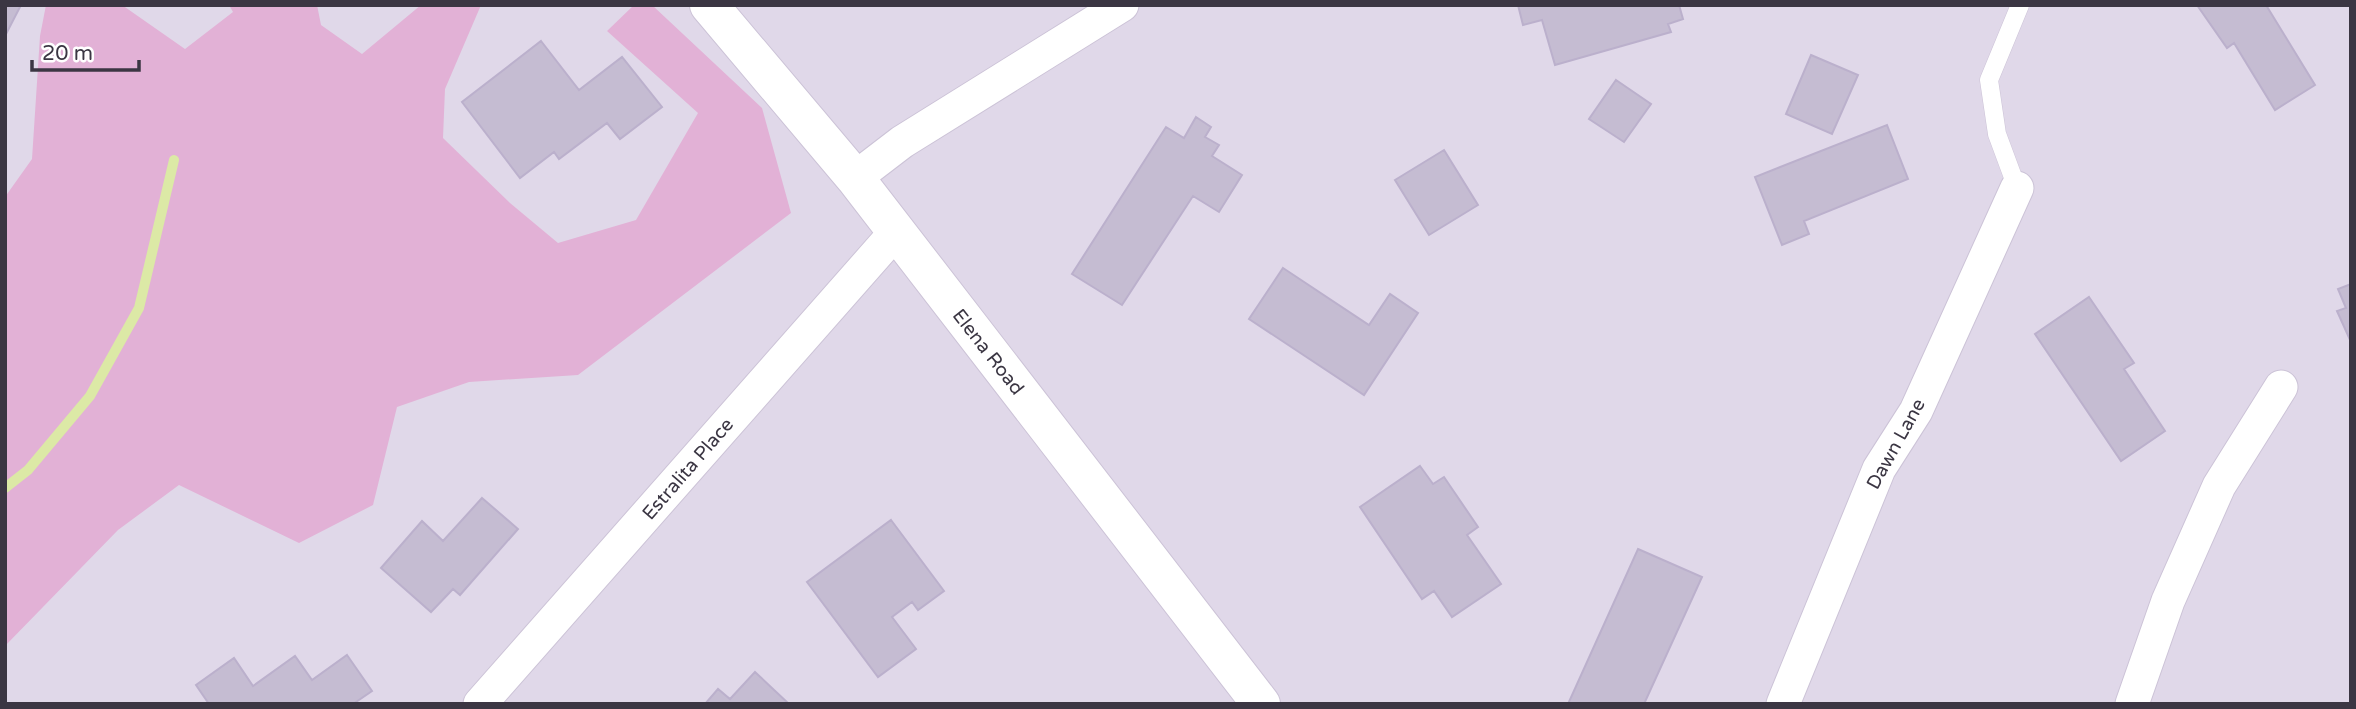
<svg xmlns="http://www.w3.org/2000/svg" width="2356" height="709" font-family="'Varela Round',sans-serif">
<rect width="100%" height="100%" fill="#ebe6f1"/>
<path fill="#e0d8e9" d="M5,5H2351V704H5Z"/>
<path fill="#e2b1d6" d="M46,5H122L185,49L233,12L229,5H317L321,25L362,54L421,5H481L445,89L443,138L510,203L558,243L636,220L698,113L607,31L634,5H652L762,108L791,213L578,375L469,382L397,407L373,505L299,543L179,485L118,530L5,646V197L32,159L40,36Z"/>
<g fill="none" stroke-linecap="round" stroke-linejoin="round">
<path stroke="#dce9a6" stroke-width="10" d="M5,488L28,470L90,396L139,308L174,160"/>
</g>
<path fill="#c5bcd2" stroke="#bbb0cc" stroke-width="2" d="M5,5H21L5,36Z
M1518,5H1679L1683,19L1668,24L1671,32L1555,65L1542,20L1523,25Z
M2197,5H2266L2315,85L2275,110L2234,43L2227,48Z
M541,41L579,90L622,57L662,107L620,139L607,123L559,159L554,152L520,178L462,102Z
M1811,55L1858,75L1832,134L1786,114Z
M1616,80L1651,104L1624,142L1589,119Z
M1196,117L1211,127L1205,137L1219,145L1212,156L1242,175L1219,212L1193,196L1122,305L1072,274L1166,127L1184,138Z
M1887,125L1908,179L1804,221L1809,234L1782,245L1755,177Z
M1444,150L1478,205L1429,235L1395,180Z
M1283,268L1369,325L1390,294L1418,313L1364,395L1249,319Z
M2351,284V342L2337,311L2346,308L2338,289Z
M2089,297L2134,363L2124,369L2165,431L2121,461L2035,334Z
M1420,466L1433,484L1444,477L1478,527L1467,535L1501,584L1452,617L1434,591L1422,599L1360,507Z
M482,498L518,529L460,595L453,589L431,612L381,568L422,521L443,541Z
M891,520L944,591L918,610L912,602L892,617L916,649L878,677L807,582Z
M1638,549L1702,577L1644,704H1568Z
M347,655L372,691L353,704H209L196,685L234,658L253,686L295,656L312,680Z
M755,672L789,704H705L718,689L730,699Z"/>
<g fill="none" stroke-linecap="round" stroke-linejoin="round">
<g stroke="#ccc3d7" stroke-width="19">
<path id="service" d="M2017,188L1997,134L1989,80L2020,5"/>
</g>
<g stroke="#ccc3d7" stroke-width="35">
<path id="minor" d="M855,178L902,142L1122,5
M480,704L895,233
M1783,704L1879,469L1916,411L2017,188
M2132,704L2168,601L2219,486L2281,387"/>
</g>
<g stroke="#ccc3d7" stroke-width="40">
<path id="tertiary" d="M709,5L855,178L1261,704"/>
</g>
<use href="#service" stroke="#fff" stroke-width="18"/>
<use href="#minor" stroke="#fff" stroke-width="33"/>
<use href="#tertiary" stroke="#fff" stroke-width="38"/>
</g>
<g text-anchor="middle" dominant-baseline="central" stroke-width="6" stroke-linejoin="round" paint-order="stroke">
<g font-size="19" fill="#3b3643" stroke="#fff">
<text transform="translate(988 352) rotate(52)">Elena Road</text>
<text transform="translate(1896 444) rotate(-61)">Dawn Lane</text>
<text transform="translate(688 469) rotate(-49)">Estralita Place</text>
</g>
</g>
<rect width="2356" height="709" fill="none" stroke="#3b3643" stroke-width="14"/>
<path d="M32 60v10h107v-10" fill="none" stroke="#3b3643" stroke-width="3.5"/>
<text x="42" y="60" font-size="21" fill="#3b3643" stroke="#ffffff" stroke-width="5" paint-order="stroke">20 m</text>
</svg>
